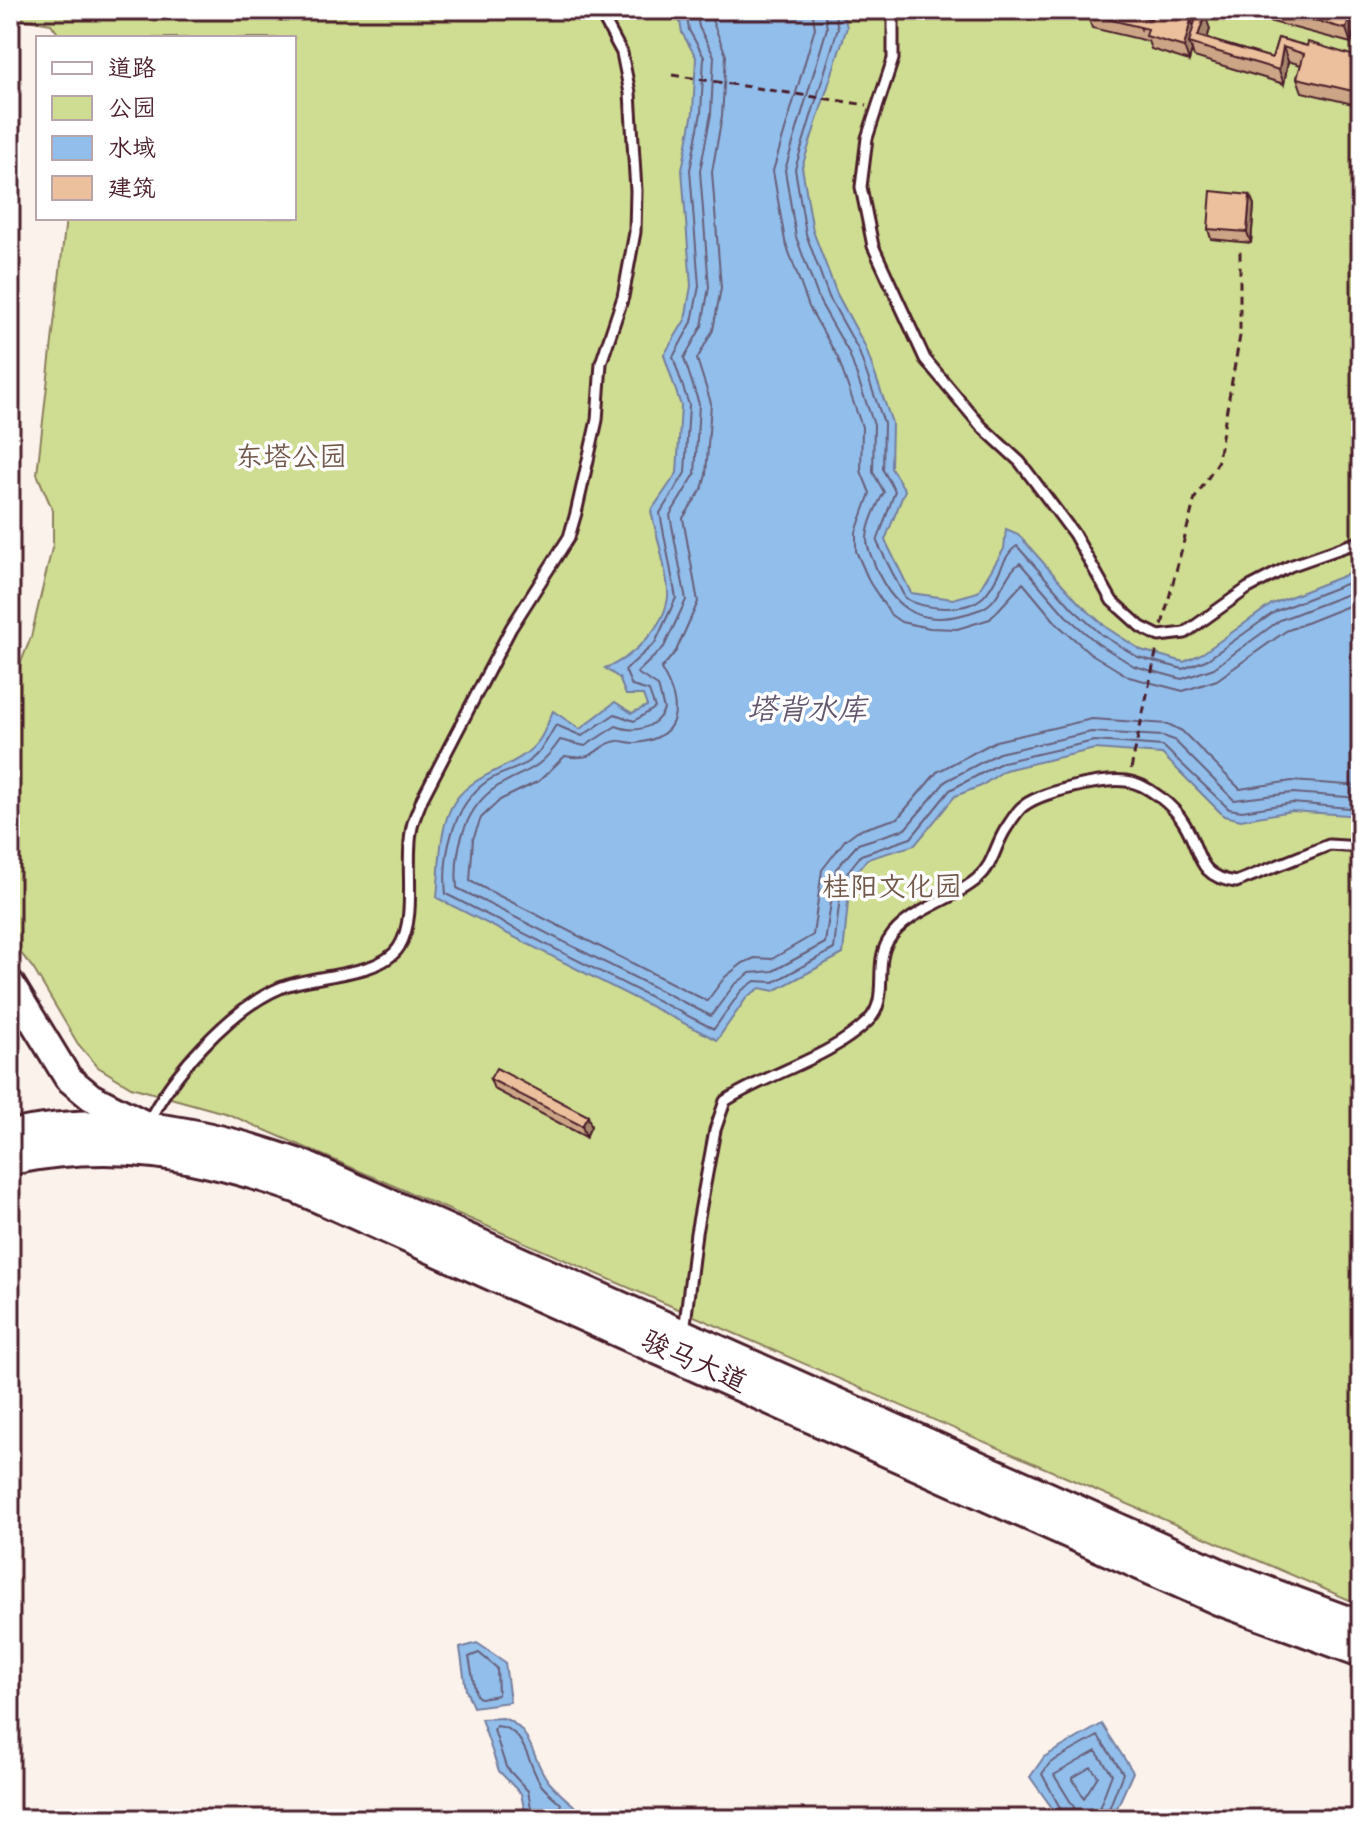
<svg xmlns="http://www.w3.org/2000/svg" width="1371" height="1829" font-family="Dekko,'LXGW WenKai TC',sans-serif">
<rect width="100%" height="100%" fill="#fbf2eb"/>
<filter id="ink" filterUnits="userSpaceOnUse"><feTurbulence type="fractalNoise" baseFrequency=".0125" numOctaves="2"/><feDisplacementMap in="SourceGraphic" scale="16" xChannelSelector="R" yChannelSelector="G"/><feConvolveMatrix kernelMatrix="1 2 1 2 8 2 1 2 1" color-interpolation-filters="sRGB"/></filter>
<g filter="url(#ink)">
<path fill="#cedd91" stroke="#8c7e5e" stroke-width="2" d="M10,10H1361V1605L228,1114L131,1087L98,1067L78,1044L33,968L10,940V690L31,637L53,544V511L37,474L66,218H294V38H61L51,24L10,17Z"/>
<path fill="#92beeb" stroke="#757e9e" stroke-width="2" d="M678,10H842L847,27L802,167L813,231L837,294L865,346L892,423L891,468L905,490L885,540L911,593L953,599L978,592L1004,549L1006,529L1018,534L1079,603L1107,628L1141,650L1184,662L1203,653L1272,604L1361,569V816L1291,811L1241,820L1224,816L1162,754L1095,749L1005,770L981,786L955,796L915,845L867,859L850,881L843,954L774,991L760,988L747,997L717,1040L437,898C440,868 438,826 455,801C476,770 519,769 540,739C545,731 549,720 553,711L580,729L615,702L632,713L647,706L643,695H626L619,678L605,668C632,659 665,626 668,597C670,580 655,530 651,511L677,473L681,406L664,355L685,320L691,286L682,170L693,112L696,57L682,33Z
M477,1643L505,1662L510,1702L473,1707L466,1690L460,1648Z
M503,1718C534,1729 531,1760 549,1782C556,1790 568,1801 577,1808L573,1813L539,1819L526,1817L521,1794L499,1771L481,1719Z
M1102,1724L1133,1772L1112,1819H1060L1030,1777L1044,1757Z"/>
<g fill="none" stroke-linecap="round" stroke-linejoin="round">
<path stroke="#675f78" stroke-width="2" d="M686,10L689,30L704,57L701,113L690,170L699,286L692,322L673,357L689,405L685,473L660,513L676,598L655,643L625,670L632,686L649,691L655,708L634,721L615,714L582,736L556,725C547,739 541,754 526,763C514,771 498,773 486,782C453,806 442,855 446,894L714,1029L741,991L755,981L774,982L834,949L842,879L861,855L911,838L950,790L1003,762L1094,741L1163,746L1229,809L1242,811L1292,803L1361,809
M696,10L699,27L714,56L711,114L700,171L709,287L702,326L684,358L699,404L695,474L670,515L686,600L664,647L637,673L658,686L664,710C654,730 634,733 616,726L585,746L560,740C535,777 520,769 491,791C463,813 454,853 457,888L711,1016L734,985L750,973L773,971L825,943L836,869L858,844L905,829L946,781L999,753L1091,732L1163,736L1174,740L1234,800L1292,793L1361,798
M708,10L726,55L722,116L712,172L721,288L713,330L697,359L711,403L706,475L702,489L683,518L698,602L676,651L661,669C680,701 686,737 636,743C630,744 623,740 617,741C594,745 599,762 565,756L539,781L500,800L481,818L473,839L470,881L707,1001L725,977L743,963L755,958L772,959L813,935L822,870L845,840L857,831L898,818L937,772L996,741L1092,719L1168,724L1182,731L1240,789L1292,781L1361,786
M812,10L815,28L773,171L785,241L809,307L838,358L862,427L861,471L870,493L856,532V551L870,583L891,615L901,622L930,628L957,629L990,619L1023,583L1058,625L1090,653L1129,677L1183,691L1217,680L1286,631L1361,601
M824,10L827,28L785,170L796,237L820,302L849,353L874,425L873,472L884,492C877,506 868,522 867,538C866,548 873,559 876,568C897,618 931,628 981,609C1001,602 1004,573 1020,563L1066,616L1097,643L1134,666L1182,679L1214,668L1280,620L1361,589
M834,10L838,28L795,169L806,234L829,297L858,349L884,423L883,470L895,491L877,542L905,598C924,610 965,613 983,597C998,584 1002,555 1017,546L1073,609L1102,635L1138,657L1183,669L1208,659L1276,611L1361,578
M479,1653L497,1668L498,1695L480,1698L476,1695L469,1657Z
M1091,1767L1098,1776L1084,1798L1072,1778Z
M533,1819L528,1791L506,1767L494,1730L496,1726C527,1728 527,1766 542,1786C547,1792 555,1798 561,1804L556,1819
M1066,1819L1042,1774L1050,1763L1098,1736L1123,1773L1105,1819
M1077,1819L1075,1809L1054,1775L1096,1751L1112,1774L1095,1819"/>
<g stroke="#4a1f2b" stroke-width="15">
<path id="service" d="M893,10V59L867,138L861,187L873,246L925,359L981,426L1020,462L1074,534L1112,601L1141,627L1159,636L1185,633L1248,588L1290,566L1361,541
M147,1125C170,1076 230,1009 280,988C312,974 380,977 399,947C418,917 404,861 412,827C414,817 419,808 422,799L511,628L569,537L576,513L597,420L601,363L623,297L635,232L636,191L630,93L622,53L599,10
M684,1332L696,1233L715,1130L725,1101C770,1072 829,1059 868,1021C890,1000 873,966 888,941C907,910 950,902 977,879C995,863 994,846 1007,827C1011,821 1016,813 1021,808C1038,792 1103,778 1126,781C1146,783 1174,806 1184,823C1202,852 1195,876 1236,882L1329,845L1361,847"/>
</g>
<g stroke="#4a1f2b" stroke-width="32">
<path id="secondary" d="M10,983L68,1078L91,1097L146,1125"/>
</g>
<g stroke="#4a1f2b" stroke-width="34">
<path id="primary" d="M10,1135C116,1112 205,1131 305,1166L1228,1577L1361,1626
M10,1160C114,1138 197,1154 296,1188L1218,1600L1361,1652"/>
</g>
<path stroke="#4a1f2b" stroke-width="3" stroke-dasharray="8 6" stroke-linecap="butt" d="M672,75L867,105
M1162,625L1195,498L1217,464L1240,336V249
M1131,769L1157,648"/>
<use href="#service" stroke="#fff" stroke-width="9"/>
<use href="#secondary" stroke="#fff" stroke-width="26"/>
<use href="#primary" stroke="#fff" stroke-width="28"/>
</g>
<path fill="#cba586" stroke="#4a1f2b" stroke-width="2" d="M1154,10H1197L1210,29L1207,39L1272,58L1278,38L1307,46L1361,58V106L1302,92L1297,78L1301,65L1288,61L1284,84L1194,57L1192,50L1189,61L1151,49L1148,41L1092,28L1087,14L1144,17L1151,19Z
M1202,10H1249L1246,21Z
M1254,10H1360L1351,43L1257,18Z
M1250,195L1254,205L1251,243L1211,239L1208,229Z
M490,1079L591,1126L586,1137L494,1089Z"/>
<path fill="#a5866d" stroke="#4a1f2b" stroke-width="2" d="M1137,10H1146L1141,29L1135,15Z
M1241,10H1249L1246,21Z
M1351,10H1360L1351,43L1346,29Z
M1205,15L1210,29L1204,48L1198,36Z
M1191,20L1196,34L1189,43L1192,50L1189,61L1184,47Z
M1283,47L1288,61L1284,84L1279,70Z
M1250,195L1254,205L1251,243L1247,232Z
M588,1116L591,1126L586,1137L582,1126Z"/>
<path fill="#ecc09c" stroke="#4a1f2b" stroke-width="2" d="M1088,10H1137L1135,15L1151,19L1154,10H1194V12L1205,15L1198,36L1272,58L1278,38L1307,46L1308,42L1361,58V74L1359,80H1361V93L1297,78L1304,54L1283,47L1279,70L1189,43L1195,21L1191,20L1184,47L1146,36L1148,29L1087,14Z
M1275,10H1351L1346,29Z
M1211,191L1250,195L1247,232L1208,229Z
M496,1068L588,1116L582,1126L490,1079Z"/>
</g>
<g text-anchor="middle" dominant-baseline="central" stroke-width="7" stroke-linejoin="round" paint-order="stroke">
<g font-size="28" fill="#72584a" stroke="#fff">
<text x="291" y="461">东塔公园</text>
<text x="892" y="891">桂阳文化园</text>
</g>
<g font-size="28" fill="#4a1f2b" stroke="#fff">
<text transform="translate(693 1365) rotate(24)">骏马大道</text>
</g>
<g font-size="30" font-style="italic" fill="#63576e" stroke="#fff">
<text x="807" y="713">塔背水库</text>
</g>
</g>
<rect width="1371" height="1829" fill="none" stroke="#fff" stroke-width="40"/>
<rect x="20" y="20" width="1331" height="1789" fill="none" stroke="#4a1f2b" stroke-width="3" filter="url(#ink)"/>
<rect x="36" y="36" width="260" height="184" fill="#ffffff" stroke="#b7a5aa" stroke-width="2"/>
<rect x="52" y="62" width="40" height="12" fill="#ffffff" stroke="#b7a5aa" stroke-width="2"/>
<text x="108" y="76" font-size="24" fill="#4a1f2b">道路</text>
<rect x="52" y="96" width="40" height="24" fill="#cedd91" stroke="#b7a5aa" stroke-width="2"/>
<text x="108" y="116" font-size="24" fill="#4a1f2b">公园</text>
<rect x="52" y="136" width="40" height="24" fill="#92beeb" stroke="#b7a5aa" stroke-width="2"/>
<text x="108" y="156" font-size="24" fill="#4a1f2b">水域</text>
<rect x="52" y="176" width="40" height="24" fill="#ecc09c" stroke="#b7a5aa" stroke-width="2"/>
<text x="108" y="196" font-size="24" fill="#4a1f2b">建筑</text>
</svg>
